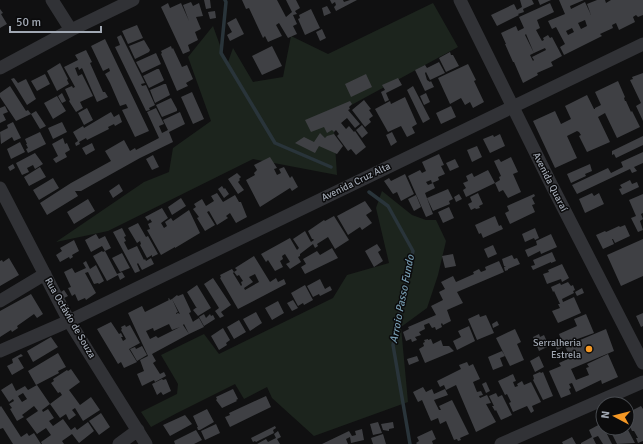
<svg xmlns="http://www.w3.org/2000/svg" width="643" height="444" font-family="Signika,sans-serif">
<rect width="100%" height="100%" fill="#101011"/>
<path fill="#1c241d" d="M433,3L458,47L333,115L337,175L253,159L108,231L56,242L144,182L169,172L173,148L211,121L188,57L213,26L227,65L233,48L253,82L283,77L291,36L328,54Z
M382,191L412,215L426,220H436L446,241L438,275L427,308L401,327L408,402L314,436L272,398L267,387L244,399L235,384L177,413L151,427L141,412L177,394L178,384L161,355L204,334L219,354L333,298L347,275L389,263L376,208Z"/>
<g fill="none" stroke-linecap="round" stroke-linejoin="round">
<path stroke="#29343a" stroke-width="3.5" d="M225,0L226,2L221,53L275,143L331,167
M369,192L388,206L413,251L393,345L410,444"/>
</g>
<path fill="#3f4044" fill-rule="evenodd" d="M204,0H210L211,8L206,9Z
M242,0H277L286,17L292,12L286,0H296L300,8L295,11L297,14L293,15L297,24L293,26L297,34L288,38L279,23L276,25L282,36L268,42L265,36L263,38L249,8L246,9Z
M330,0H343L344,2L350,0H357L336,11L334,7L336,5L335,2L332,4Z
M520,0H532L534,4L523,9L524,12L518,14L519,15L497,26L491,15L514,4L517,10L522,7Z
M538,0H551L540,5Z
M559,0H584L570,6L571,9L585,2L591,15L587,4L597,0H605L606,3L611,0H643V15L638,17L636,15L633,17L635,22L619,30L616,23L612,25L613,28L600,34L602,36L564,55L560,47L565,44L556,27L552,29L548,21L565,14ZM585,20L587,26L581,29L578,23ZM572,28L574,32L568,35L566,31Z
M191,2L193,6L199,3L203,16L196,17L201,29L195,32L198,40L188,45L190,51L183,54L161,7L168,3L170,8L181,3L189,21L183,5Z
M550,3L554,12L537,20L540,28L536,30L542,41L544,40L543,38L548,35L550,38L552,37L562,56L551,62L553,66L537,73L538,75L523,83L514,62H513L505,44H506L501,33L516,26L518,31L524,28L519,17ZM526,34L534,53L545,48L546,50L532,57L534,60L533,61L530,55L534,53L525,35Z
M327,6L331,13L324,16L322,8Z
M0,9L3,13L1,14L7,24L0,28Z
M311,9L320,28L305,35L298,19L300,18L299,15Z
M215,11L216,18L210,19L208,12Z
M236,18L244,34L230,41L227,35L232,32L227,23Z
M137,25L143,38L128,44L122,31Z
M322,29L326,38L320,41L316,32Z
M121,35L145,83L141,84L142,86L146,85L155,105L149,108L150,110L146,111L115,47L120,45L117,37Z
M105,39L149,131L135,137L122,110L128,108L126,104L120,106L110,83L105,74L110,71L109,68L103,71L91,46Z
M144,40L150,50L149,52L135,59L129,46Z
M171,46L172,49L173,48L182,67L187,65L193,79L186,83L188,86L177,91L161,54L162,53L161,51Z
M272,46L282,66L262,75L252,56Z
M86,50L92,62L90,63L103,92H105L108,97L97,102L82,68L79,70L78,67L75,68L78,76L82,74L93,96L80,102L83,108L76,112L69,101L70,100L65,89L72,86L73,88L75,87L64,67L78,60L75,55Z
M450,52L451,55H453L459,66L446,72L439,58Z
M156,53L161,64L142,73L136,62Z
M439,62L445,73L430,80L426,72L425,73L427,80L430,82L431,81L434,87L425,91L415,70L425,65L427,68Z
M60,63L68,79L67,80L69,84L57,91L47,71Z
M468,64L476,80L474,81L484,102L473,108L470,102L465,105L461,98L450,104L438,78Z
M157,69H159L164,80L163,81L149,88L143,76Z
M643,73V121L636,106L641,103L630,80L633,79L632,77Z
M45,74L50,84L37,91L31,81Z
M366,74L372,87L351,97L345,84Z
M14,78L18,83L26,79L36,99L27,105L11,79Z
M398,78L402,85L386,93L389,100L385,102L381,92L385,90L382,85Z
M618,81L625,97L624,98L625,101H626L631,112L632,111L640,127L617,138L605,113L598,117L610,142L587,152L579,136L581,135L579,132L577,131L567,136L577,158L555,168L533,121L555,111L561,124L571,119L565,106L587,95L594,109H595V108L601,105L595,92Z
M164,84H166L170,95L155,103L150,90Z
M10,86L26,111L28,110L31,114L36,111L46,126L40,129L31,114L16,121L0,97V93Z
M413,86L430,119L423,123L407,90Z
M192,92L204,119L193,124L181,97Z
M62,93L66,101L62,103L58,96Z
M426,93L430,102L424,105L420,96Z
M57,96L66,111L53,119L44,103Z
M405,97L417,124L412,127L415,133L407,137L401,126L388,132L375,109L390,101L391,104Z
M171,98L177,109V111L162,117L156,105Z
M364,100L371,109L369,110L373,116L369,119L371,122L365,127L352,110Z
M350,101L352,104L349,107L350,109L348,110L360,124L355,128L347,118L341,123L346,129L349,126L354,132L355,131L366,147L356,155L351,149L348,151L337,136L339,134L336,130L334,132L332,130L327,133L324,127L311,132L305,120Z
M5,106L8,112L3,114L6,120L0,123V108Z
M451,106L456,117L441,124L436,113Z
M87,108L93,120L84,125L78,113Z
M156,108L164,124L159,126L162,133L168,130L163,120L180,112L185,124L169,132L173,142L140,158L81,191H75L78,196L47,215L40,203L71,183L111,161L105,151L124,140L130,151L135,148L136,150L159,138L147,112Z
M111,112L114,117L119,114L122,122L115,126L114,124L108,127L109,129L87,140L86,138L79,142L80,144L76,146L75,143L78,141L73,132L83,126L84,128Z
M13,122L21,138L14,141L12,137L1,144L0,132L8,128L7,125Z
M62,122L67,132L53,139L48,128Z
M362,125L368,133L362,138L356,130Z
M40,132L46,144L28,153L26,149L28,148L26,144H27L25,139Z
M392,132L397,142L391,146L386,135Z
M320,133L325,138L327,136L334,134L343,146L337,154L319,146L315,153L295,143L304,137L314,142Z
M500,134L505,146L490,153L483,139L493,135L494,137Z
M643,136V145L616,158L614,154L612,155V151Z
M63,138L65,144L67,143L70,150L65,153L67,157L56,163L53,159L58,156L52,144Z
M20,142L25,152L11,159L7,149Z
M92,143L95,150L86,155L82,148Z
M477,146L482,157L472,162L467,150Z
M643,152V163L634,167L637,171L632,173L630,169L577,194L572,185L608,168L611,173L623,167L621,162Z
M35,153L43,164L35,169L33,165L27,168L29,172L22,175L16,163Z
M439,154L444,165L441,166L445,174L438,177L439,180L432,183L431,180L426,182L428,185L433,183L435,188L425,193L433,214L426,217L408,176L420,170L422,173L426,171L422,162Z
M153,155L159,167L152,170L146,159Z
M270,157L277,168L274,169L277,175L281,173L279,169L284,167L290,178L292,176L298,187L292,191L290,188L260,207L246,180L255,175L254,173L257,170L254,165Z
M511,157L518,172L513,174L521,192L508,198L503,190L499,192L495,183L466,197L463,190L466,188L463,183L468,181L466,176L472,173L474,177L488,170L495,183L500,180L499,177L501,176L494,161L499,159L501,162Z
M455,159L459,167L450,171L446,163Z
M13,164L15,168L10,171L8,167Z
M590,164L592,171L585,174L586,176L571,183L567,174Z
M40,167L46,177L29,186L24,177Z
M237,173L241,177L239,179L240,180L238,182L244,190L238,194L228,179Z
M405,174L414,194L401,201L397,192L393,194L384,181L389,178L391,181Z
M53,178L59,188L39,200L33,190Z
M630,180L632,184L637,182L639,187L622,195L619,189L622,188L620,185Z
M119,184L123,191L113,198L109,191Z
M222,186L224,189L225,188L229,194L224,198L218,189Z
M448,189L453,199L449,201L450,204L433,211L427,198Z
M217,193L223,202L235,195L239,202H241L247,217L236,223L230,213L226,216L228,218L217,225L209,211L207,212L215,225L205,231L197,218L199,217L193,209L196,207L194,204L202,199L206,206L214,201L211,196Z
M478,193L483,204L479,206L480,208L476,209L475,208L471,210L468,204L472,202L470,197Z
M592,193L594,196L599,193L604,204L585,213L579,199Z
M459,194L462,199L456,202L454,197Z
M534,194L535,196L532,198L535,204L532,205L535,212L510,224L505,213L509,211L507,206Z
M643,194V213L641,214L643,219L640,221L643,230L638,232L631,218L636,216L629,200Z
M416,195L421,207L414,211L408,199Z
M181,198L186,206L172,215L168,207Z
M88,199L95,211L74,224L67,212Z
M365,201L372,211L366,215L372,223L362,230L360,227L348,235L337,216Z
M449,207L454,218L443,223L438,212Z
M162,208L168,218L161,223L164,228L167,226L165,222L171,218L173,221L189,210L200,233L175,248V247L161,255L147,230L150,229L148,224L152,222L150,219L148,221L145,217Z
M334,216L349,240L335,249L328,237L317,244L318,246L315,248L313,244L300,254V256L298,257L301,262L290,269L286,264L290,262L285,254L282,256L283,259L280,261L283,267L275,271L268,260L266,262L261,254L290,238L297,250L299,248L293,239L305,231L311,242L314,240L313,239H312L308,231L324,220L325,221Z
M495,216L499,226L501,225L503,229L483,238L481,233L479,234L475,225Z
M138,223L146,237L148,236L158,254L152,257V255L147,258L140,245L141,244L140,241L137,243L128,228Z
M625,225L630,236L615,243L613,239H612L614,244L603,249L596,235L605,231L606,232L619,226L620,227Z
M122,228L126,236L124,237L126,241L124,242L128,250L137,246L144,260L145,259L146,261L151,258L154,264L142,270L138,263L137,264L140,271L135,273L113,232Z
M535,228L539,238L535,240L534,238L525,242L522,234Z
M96,234L99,239L105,236L111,248L105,251L102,246L91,252L85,240Z
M551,234L557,247L541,254L540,251L528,257L525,250L537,245L536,241Z
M643,239V276L621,286L607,255Z
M74,240L79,251L72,255L73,257L70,259L69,257L60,262L56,255L62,251L60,248Z
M377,244L381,250L378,252L383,261L374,267L365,251Z
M493,245L497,254L488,258L484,249Z
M332,248L338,258L305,274L301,267L306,264L303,259L317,251L320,255Z
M102,251L103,252L105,251L117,274L122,272L125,277L120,280L118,275L107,281L93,256Z
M552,252L556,261L551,263V262L533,270L531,266L535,265L533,260Z
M122,253L130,268L120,272L112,258Z
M453,254L456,266L445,268L442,256Z
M512,255L514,259L517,258L520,264L508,269V270L505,271L504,267H506L504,266L502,259Z
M254,256L270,282L276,278L278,282L284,279L286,284L238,309L220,278L221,277L220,275L232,269L234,272L237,270L235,268ZM234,272L237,276L239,275L243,281L241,282L242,285L241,286L233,273ZM255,274L259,282L245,290L244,288L253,282L249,277Z
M9,258L19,275L0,286V261L2,260L3,262Z
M86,261L90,269L96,265L104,281L99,284L98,283L94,284L88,272L85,273L96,293L86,300L85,298L78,301L75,294L72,296L68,288L71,287L64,272L72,268L75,273L86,268L83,263Z
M499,261L504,272L457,292L463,303L447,310L451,321L443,325L442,323L441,324L442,327L436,330L435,327L432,328L429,323L424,325L425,329L419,332L421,335L415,337L417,340L412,342L411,339L406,341L403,332L409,329L408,327L436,315L431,306L443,300L439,292L445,289L441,282L453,276L456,282L474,274L473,272L479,269L481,272L486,270L485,267Z
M562,264L569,278L562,282L561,279L547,284L543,274L549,272L548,270Z
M213,278L231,305L221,312L224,316L220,318L215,311L219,308L204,284Z
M320,279L325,289L330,286L332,290L320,296L319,294L313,297L307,286Z
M568,282L571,286L573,285L575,290L573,291L574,293L562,299L563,302L574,297L581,313L558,323L552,311L560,308L558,304H560L554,291L553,292L551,287L560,283L561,285Z
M197,285L211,308L198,316L193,310L197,307H196L187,292Z
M305,285L313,300L304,305L303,303L298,306L291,293Z
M582,288L584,293L577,296L575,292Z
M64,290L68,296L64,298L61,292Z
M31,294L43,314L37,318L34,314L17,326L18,328L12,332L11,330L0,337V311Z
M183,294L190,309L191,312L189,313L193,322L194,321L199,318L204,327L189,334L184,324L183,325L189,334L152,354L156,361L153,363L160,374L164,372L166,376L155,382L154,380L142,386L137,374L144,371L140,360L148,356L128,313L142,306L145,312L169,300L168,299L169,298L170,300L172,299L178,312L176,313V314L178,313L180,314L172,299L177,295L178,296ZM169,324L172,330L180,327L158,338L156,336L150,339L146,331L153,328L154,331Z
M293,300L298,308L292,311L287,303Z
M278,301L284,313L272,320L265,308Z
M256,312L262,323L250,331L243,319Z
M643,313V326L641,327L636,316Z
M204,314L206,318L210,314L211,316L213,315L215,319L204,326L199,317Z
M479,314L480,317L486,315L494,333L477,340L468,319Z
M586,314L594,333L572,341L573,343L606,329L614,351L571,369L576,380L589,375L586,368L589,367L587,364L608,354L618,377L602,384L601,380L576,392L572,383L569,384L571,388L569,389L571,394L561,398L549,371L561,366L559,363L570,358L565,346L557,350L556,347L563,344L559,334L577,326L574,319Z
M239,320L246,332L234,339L227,327Z
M497,321L499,325L493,328L492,324Z
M111,322L119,334L121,333L123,337H121L123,341L126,339L121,330L122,329L121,327L125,325L126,327L130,325L140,343L129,349L137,362L124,368L121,362L118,364L97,329Z
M469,326L475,341L457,350L453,341L461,337L458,331Z
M223,328L230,340L226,343L227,345L219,350L211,336Z
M515,329L521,342L517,344L524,360L510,366L496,338Z
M539,334L540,337L544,335L549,346L539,351L533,337Z
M51,337L58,347L33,362L27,351Z
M428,339V340L431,339L433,344L441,340L443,346H449L454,351L425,363L419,349L424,346L423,343L425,342L424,340Z
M142,346L147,355L137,361L130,349L135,347L136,349Z
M502,351L505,356L500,358L503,366L493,370L488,357Z
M58,353L66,367L58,371L59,373L36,385L28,371Z
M21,354L23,356L18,358L24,368L12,375L7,366L13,363L12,359Z
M417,356L419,361L409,365L407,359Z
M539,356L544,367L535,372L530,361Z
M467,362L469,366L473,364L480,379L473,382L477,392L481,391L483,395L479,396L480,398L487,395L491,403L486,404L496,422L476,432L456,385L446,390L444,385L440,387L437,381L461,369L459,365Z
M71,369L80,382L69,390L80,405L91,397L100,410L83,421L75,408L72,410L76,415L69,420L66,414L60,418L50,404L62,395L60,392L58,393L51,383L54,381L53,379L67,370L68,371Z
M540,372L541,373L543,372L553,396L543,400L533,380L534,379L533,375Z
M513,374L516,381L513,382L515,387L518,386L517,384L522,381L524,385L531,382L541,402L532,406L534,411L531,413L527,406L513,412L509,403L511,402L507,394L505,395L498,381Z
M162,379L163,380L166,379L171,391L163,395L161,392L157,395L152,384Z
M486,382L490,391L486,393L482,384Z
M12,383L16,391L25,386L28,390L37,385L50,404L42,410L43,412L48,409L54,418L49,421L53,426L63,419L71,430L75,427L77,430L88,422L94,431L79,443L72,434L62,441L64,444H42L41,442L51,435L46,428L37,434L26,419L38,411L34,406L22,415L24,417L17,421L10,409L12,408L9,404L14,401L13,399L9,402L1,390ZM23,393L27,399L22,402L18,396Z
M423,387L426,392L432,389L434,394L445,389L448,395L434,400L439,410H441L439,406L452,400L469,434L460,438L461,440L458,441L457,439L454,440L446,421L440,424L438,418L431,421L422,400L418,402L413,392Z
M233,389L238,399L236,400L237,401L222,408L216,400L217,399L216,397Z
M496,393L498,397L502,395L512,415L501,420L496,410L495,411L492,406H494L489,396Z
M266,396L271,407L230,427L225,417L230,415L229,413Z
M1,406L21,437L27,433L29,436L34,433L41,444H13L3,428L0,429V407Z
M641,406L643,409V441L638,443L636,438H638L634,431H632L627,420V410L632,407L633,410Z
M207,409L214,422L200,430H198L197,427H198L193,416Z
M101,413L110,427L99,435L89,421Z
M185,415L192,424L170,436L163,425Z
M378,422L382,433L373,435L370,424Z
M393,422L394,428L389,429V431L383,430L381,424Z
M602,423L603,428H604L612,444H603L598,436L593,438L596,444H581V443L592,437L589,430Z
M216,424L220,433L205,440L201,431Z
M275,426L276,428L273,430L274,433L256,442L255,441L253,442L251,438Z
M609,428H627L635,443L617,444Z
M362,429L364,440L351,443L350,437L346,439L348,444H322L349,431L352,436L356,435L355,431Z
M196,430L202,440L194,444H175L174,441Z
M432,430L436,439L432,441L433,444H417L416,443L419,441L417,437Z
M278,431L281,437L277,439L280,444H257L266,439L268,442L276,438L274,434Z
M383,434L386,444H373L371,438Z
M572,437L576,444H563L562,442Z"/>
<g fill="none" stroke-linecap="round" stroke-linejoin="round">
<path stroke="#313236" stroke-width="13" d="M52,0L71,30
M460,0L551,184L643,363
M0,68L71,30L133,0
M0,188L69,321L146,444
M0,301L45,274
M0,351L69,321L643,44
M119,444L138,430
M501,444L643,382"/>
</g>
<circle fill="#f49825" stroke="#0b0b0c" stroke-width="1.5" cx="589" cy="349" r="4"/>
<g text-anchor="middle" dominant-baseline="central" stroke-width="3" stroke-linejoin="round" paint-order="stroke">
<g font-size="10" fill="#a1a8b3" stroke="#0b0b0c">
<text transform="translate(356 182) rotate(-26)">Avenida Cruz Alta</text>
<text transform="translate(550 182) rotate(63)">Avenida Quaraí</text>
<text transform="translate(70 318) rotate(60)">Rua Octávio de Souza</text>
</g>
<g font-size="10" fill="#a1a8b3" stroke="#0b0b0c" text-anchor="end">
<text x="581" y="343">Serralheria<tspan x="581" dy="12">Estrela</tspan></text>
</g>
<g font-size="11" font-style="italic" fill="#769baf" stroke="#0b0b0c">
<text transform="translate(402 299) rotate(-79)">Arroio Passo Fundo</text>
</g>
</g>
<g transform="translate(615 416) rotate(277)"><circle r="19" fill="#0b0b0c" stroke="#474a4f"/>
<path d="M0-3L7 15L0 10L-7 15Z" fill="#f49825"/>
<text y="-6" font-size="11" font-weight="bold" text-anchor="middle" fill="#a1a8b3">N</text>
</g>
<path d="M10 26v6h91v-6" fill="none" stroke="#a1a8b3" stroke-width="2"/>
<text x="16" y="26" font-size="12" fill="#a1a8b3" stroke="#0b0b0c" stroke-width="3" paint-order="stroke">50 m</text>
</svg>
